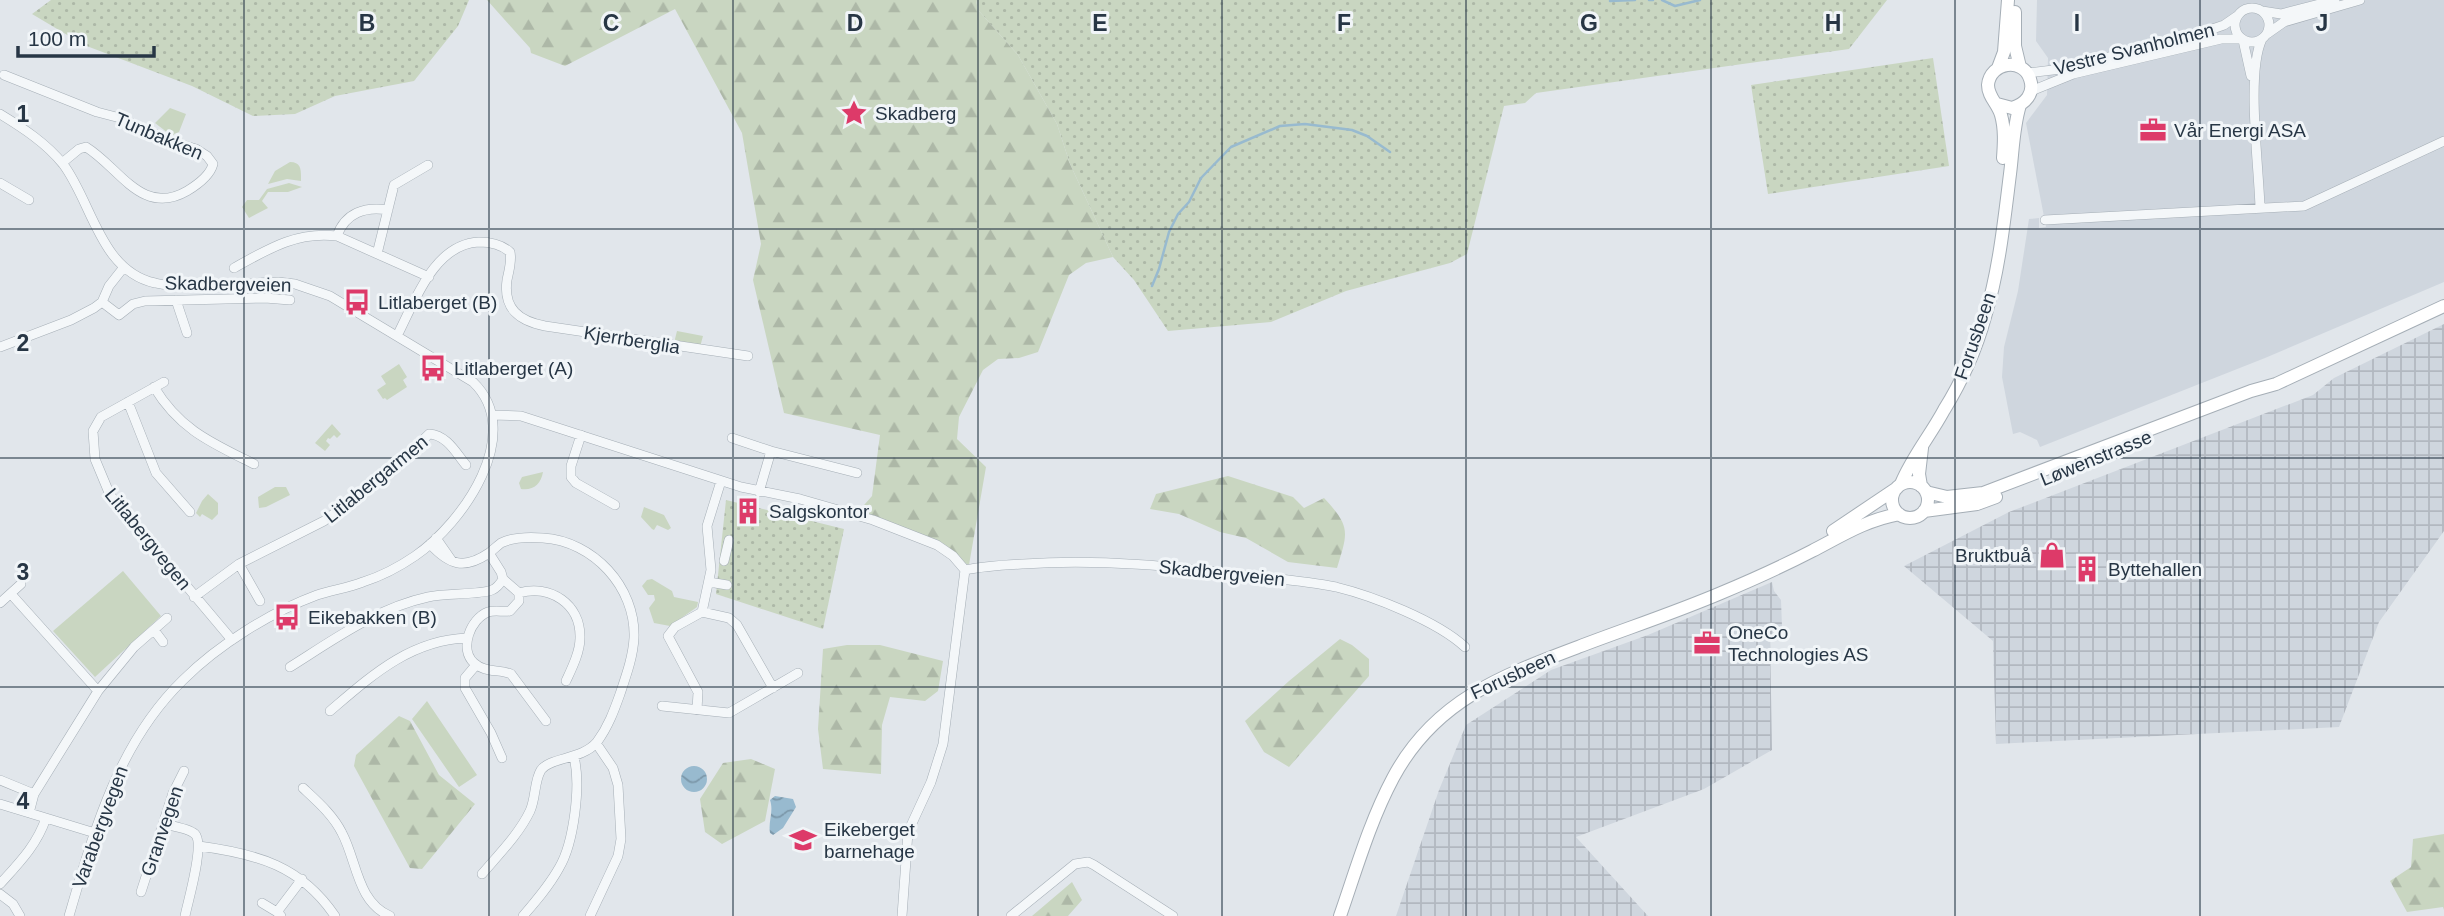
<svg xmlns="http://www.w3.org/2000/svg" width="2444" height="916" font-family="Helvetica,sans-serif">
<defs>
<pattern id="industrial-grid" width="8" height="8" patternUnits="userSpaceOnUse" patternTransform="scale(1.75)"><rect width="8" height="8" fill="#cfd6de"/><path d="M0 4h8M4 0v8" fill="none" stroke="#b2b8c0"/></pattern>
<pattern id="grass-dots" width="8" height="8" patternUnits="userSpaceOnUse" patternTransform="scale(1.75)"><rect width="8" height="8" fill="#c9d6c1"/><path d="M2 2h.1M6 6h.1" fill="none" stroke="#adb8a7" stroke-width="1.8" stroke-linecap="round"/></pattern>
<pattern id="forest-firs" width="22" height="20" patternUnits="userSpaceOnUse" patternTransform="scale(1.75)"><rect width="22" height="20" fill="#c9d6c1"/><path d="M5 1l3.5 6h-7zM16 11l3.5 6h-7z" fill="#adb8a7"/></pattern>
<pattern id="water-waves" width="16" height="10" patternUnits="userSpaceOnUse" patternTransform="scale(1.75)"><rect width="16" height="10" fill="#98bacf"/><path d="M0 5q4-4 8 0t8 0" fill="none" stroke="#7c98aa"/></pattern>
</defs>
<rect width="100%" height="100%" fill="#e1e6eb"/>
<path fill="#cfd6de" d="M2037,0H2444V282L2265,358L2040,447L2037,440L2020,432L2013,434L2002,377L2004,347L2018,291L2029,219L2039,218V228L2046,227L2026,123L2047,95L2048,58L2036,41Z"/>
<path fill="url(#industrial-grid)" d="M2444,324V531L2379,622L2339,727L1996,744L1993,641L1904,566L2009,512L2313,395L2334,378Z
M1772,582L1774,591L1781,600L1782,627L1778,634L1770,635L1772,750L1704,789L1576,837L1648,916H1396L1439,790L1466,725L1551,670L1648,635Z"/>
<path fill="url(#grass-dots)" d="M51,0H469L458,26L414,81L335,96L295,114L253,116L192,86L84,45L32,14Z
M976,0H1887L1849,49L1536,93L1525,103L1504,106L1467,254L1450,263L1346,291L1271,322L1168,331L1134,280L1113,257L1070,164L1057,124L1018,55L978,10Z
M1933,58L1949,166L1768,194L1751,85Z
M726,500L844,529L823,629L716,594Z"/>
<path fill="url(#forest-firs)" d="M487,0H976L978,10L1018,55L1057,124L1070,164L1113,257L1086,263L1069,275L1038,352L1019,358L998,359L983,370L959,417L957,439L986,467L969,565L857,513L872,496L880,435L784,413L753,280L761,244L742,133L675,9L565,66L531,53L530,48Z
M1228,476L1293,497L1304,508L1324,498C1351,527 1348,532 1337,568L1288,562L1246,538L1220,532L1179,514L1150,509L1156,494Z
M1340,639L1352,645L1369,659V676L1289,767L1264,752L1245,721L1289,681Z
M847,645H880L943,661L938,691L925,701L890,697L882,725L881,774L823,769L818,729L823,649Z
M399,716L410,721L439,775L475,804L422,869L410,868L354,766L356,755Z
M751,759L775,769L765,821L722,844L705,832L700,799L723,763Z
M2444,834V910L2443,907L2407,912L2390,881L2411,867L2413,839Z
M1072,882L1082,900L1068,916H1032Z"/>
<path fill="#c9d6c1" d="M170,108L186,114L179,132L174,134L173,138L169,137L168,133L155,123Z
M290,162C302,162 301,171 301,181L287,179L268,184L275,171Z
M289,183L302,187L288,192H268L262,201L268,208L249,218L242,207L247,200H259L267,189Z
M677,331L703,336L700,347L674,343Z
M399,364L407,377L403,380L407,387L387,400L385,398L383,399L377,390L386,384L381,376Z
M332,424L341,434L337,438L334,435L330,439L328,438L326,441L330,445L325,451L315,443Z
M543,472C541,484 533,491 521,489L519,483L522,477Z
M275,487H286L290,495L266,507L259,508L258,497Z
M208,494L218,503V514L212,520L202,514L200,517L196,513L202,501Z
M644,507L664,515L671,528L668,530L657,525L654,530L652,529L641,517Z
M123,571L161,616L95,677L53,631Z
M652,579L672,591L674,597L698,602L697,607L670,626L654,623L649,608L655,600L654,595H648L642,586L647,580Z
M427,701L477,775L459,787L412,719Z"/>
<path fill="url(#water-waves)" d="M681 779a13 13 0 1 1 26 0a13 13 0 1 1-26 0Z
M775,796L793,799L796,807L783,828L773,835L770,833C768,821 774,812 770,800Z"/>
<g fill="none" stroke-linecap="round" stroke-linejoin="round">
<path stroke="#98bacf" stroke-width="2.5" d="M1649,0H1653
M1662,0L1675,6L1700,0
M1610,1L1635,0
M1152,286L1159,269L1169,232L1178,214L1189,202L1201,178L1231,147L1280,126L1305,124L1352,130L1367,136L1390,152"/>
<g stroke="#a5aeb6" stroke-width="10">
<path id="minor" d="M2235 25a17 17 0 1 1 34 0a17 17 0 1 1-34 0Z
M2262,11L2281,14L2335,0
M2267,34L2284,22L2360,0
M2243,40L2251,76
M2027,73L2061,69L2195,35L2224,25L2237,16
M4,75L97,112L120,118L170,141L196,149L207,156L213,164C210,176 197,185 187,191C142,217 120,168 86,147L79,149L62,163
M2031,91L2073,74L2221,39H2242
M0,114C23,128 46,143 63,164C92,202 100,271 155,283C188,291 242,283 278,282L295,284L330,296L473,382C526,433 463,523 415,556C399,567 382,576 363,582C348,588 332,590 317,595C271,612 218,645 183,680C118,743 94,831 69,916
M0,183L29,200
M2260,208C2259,167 2246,72 2262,39
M2045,220L2304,206L2444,141
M337,236C345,213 365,206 388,210
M377,254L394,185L428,165
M234,268C268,249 297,231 337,236L429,277
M176,300L187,333
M102,302L119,315L133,304L145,301L265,298L290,300
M397,336C415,301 434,244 479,242C491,242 501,244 510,252C512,261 509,270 507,280C503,309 519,321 545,326L748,356
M0,347L71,320L94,308L102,302L109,286L124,267
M164,382L101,417L93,431L95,459L110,495L232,640
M154,387C180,430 212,443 254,464
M128,402L156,473L190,512
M492,415L521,416L741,487L800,499L873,520L937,545L953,556L965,570L943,744L931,782L908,832L902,916
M581,435L571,466V477L576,483L615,505
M732,438L771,451L857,473
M759,492L771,451
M436,538L452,561
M430,544C449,565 464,570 489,553C493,550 497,546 501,543C513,537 530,537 543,538C593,541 636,587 634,638C633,657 626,676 620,694C614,711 608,727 597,742C582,760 550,757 541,770C534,781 536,798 530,811C519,834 499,854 482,874
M489,553L501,572L503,579L519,593V601L510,611C503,612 494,610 488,612C470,619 459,649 474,663C485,673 499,669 511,674L546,721
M724,561L729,540
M239,564L260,601
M965,570C984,566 1004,565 1023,564C1100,559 1176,566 1251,576C1279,579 1308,581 1336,587C1373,596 1437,621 1465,647
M709,582L727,585
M519,593C550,584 581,604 580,638C580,652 572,668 566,681
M11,594L98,691
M194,597L239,564L324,521L391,471L429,434C447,435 456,453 466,465
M0,603L21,584
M702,612L711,570L707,526L721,481
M154,630L163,642
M476,665L465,678V688L491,733L502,758
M290,667C333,640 377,608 428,597C445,593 480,595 492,590C497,588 500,584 503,579
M662,706L729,713L798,673
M697,710L698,692L668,636L675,627L702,612L729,618L737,625L773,688
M330,711C371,676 410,640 467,638
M0,780L34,794
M303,788C318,802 333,815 342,833C357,861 357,902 390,916
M0,804L95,833
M29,813L34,794L98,691L134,647L167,618
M163,824C172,826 188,828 195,834C205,844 188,901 185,916
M199,846C258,854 301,866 335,916
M0,884C19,863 37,845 46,818
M141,892L173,793L184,771
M0,894L13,904L20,916
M262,903L277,912
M281,916L277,912L302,879
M523,916C536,901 549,886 559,868C574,843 581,785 574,757
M590,916L618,856L621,839L618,785L613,768L596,743
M1011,916L1075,864L1088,862L1094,865L1173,916"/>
</g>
<g stroke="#a5aeb6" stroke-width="14">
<path id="secondary" d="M2015,12V46L2020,67
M1998,68L2004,52L2008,0
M1997,104L2012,108C2025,104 2035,94 2030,79C2023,57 1990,62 1988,85C1988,97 1998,104 2001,115C2005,129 2004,144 2003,158
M1892 500a18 18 0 1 1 36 0a18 18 0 1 1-36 0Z
M1901,484C1912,457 1930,436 1944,410C1962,381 1976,350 1985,317C1999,271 2004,222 2010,174C2013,151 2013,128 2020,105
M1921,486L1919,474L1922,448
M1926,492L1947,497L1983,493L2251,391L2276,384L2444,306
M1924,511L1977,504L1996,497
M1833,531L1897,488
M1340,916C1356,870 1370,821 1393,778C1434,701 1501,676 1578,647C1625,629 1674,613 1721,593C1752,580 1783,566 1812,551C1841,536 1866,520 1899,514"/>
</g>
<use href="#minor" stroke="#f4f7f9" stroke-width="9"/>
<use href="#secondary" stroke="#fff" stroke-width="12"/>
</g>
<path fill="none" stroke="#273645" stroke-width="2" stroke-opacity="0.55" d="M244,0V916M489,0V916M733,0V916M978,0V916M1222,0V916M1466,0V916M1711,0V916M1955,0V916M2200,0V916M0,229H2444M0,458H2444M0,687H2444"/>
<defs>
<g id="sight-bare" transform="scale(2.1)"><path d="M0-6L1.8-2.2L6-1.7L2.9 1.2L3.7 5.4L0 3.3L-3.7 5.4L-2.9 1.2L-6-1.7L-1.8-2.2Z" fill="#dd3a69" stroke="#f1f5f8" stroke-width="2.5" paint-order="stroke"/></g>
<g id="office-bare" transform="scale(2.1)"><path d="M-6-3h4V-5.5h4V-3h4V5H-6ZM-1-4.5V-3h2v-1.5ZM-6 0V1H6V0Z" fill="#dd3a69" stroke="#f1f5f8" stroke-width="2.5" paint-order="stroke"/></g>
<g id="bus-bare" transform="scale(2.1)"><path d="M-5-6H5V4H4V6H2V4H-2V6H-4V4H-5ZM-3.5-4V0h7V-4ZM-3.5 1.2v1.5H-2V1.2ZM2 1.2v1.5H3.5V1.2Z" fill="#dd3a69" stroke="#f1f5f8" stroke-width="2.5" paint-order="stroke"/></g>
<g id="building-bare" transform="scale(2.1)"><path d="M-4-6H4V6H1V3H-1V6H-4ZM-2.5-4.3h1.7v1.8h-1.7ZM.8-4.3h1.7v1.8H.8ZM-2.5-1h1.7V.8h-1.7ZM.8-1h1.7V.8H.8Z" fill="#dd3a69" stroke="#f1f5f8" stroke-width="2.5" paint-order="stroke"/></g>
<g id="shop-bare" transform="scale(2.1)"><path d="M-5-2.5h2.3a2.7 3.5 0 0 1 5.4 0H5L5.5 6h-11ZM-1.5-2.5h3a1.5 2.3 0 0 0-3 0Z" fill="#dd3a69" stroke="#f1f5f8" stroke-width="2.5" paint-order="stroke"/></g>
<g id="school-bare" transform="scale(2.1)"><path d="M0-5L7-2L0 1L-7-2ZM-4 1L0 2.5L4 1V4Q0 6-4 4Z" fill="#dd3a69" stroke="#f1f5f8" stroke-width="2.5" paint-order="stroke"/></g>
</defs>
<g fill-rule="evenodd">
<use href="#sight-bare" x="854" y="113"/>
<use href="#office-bare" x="2153" y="130"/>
<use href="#bus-bare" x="357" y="302"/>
<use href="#bus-bare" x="433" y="368"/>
<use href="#building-bare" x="748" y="511"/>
<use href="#shop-bare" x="2052" y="555"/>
<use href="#building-bare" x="2087" y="569"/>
<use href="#bus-bare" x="287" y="617"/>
<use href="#office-bare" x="1707" y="643"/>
<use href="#school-bare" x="803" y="840"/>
</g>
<g text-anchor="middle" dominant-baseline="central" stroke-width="6" stroke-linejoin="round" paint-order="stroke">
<g font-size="19" fill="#273645" stroke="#f1f5f8">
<text transform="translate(2134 49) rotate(-14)">Vestre Svanholmen</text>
<text transform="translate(159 136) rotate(23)">Tunbakken</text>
<text transform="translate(228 284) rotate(1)">Skadbergveien</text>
<text transform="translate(1975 336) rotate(-71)">Forusbeen</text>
<text transform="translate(632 340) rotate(9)">Kjerrberglia</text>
<text transform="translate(2096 458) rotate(-22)">Løwenstrasse</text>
<text transform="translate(376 479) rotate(-39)">Litlabergarmen</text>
<text transform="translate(148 539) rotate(51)">Litlabergvegen</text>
<text transform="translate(1222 573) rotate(6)">Skadbergveien</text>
<text transform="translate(1513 675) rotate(-25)">Forusbeen</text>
<text transform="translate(100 827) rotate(-70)">Varabergvegen</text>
<text transform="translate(162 831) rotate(-71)">Granvegen</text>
</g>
<g font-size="19" fill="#273645" stroke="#f1f5f8" text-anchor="start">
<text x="875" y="113">Skadberg</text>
<text x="2174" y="130">Vår Energi ASA</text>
<text x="378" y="302">Litlaberget (B)</text>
<text x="454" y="368">Litlaberget (A)</text>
<text x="769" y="511">Salgskontor</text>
<text x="2031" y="555" text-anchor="end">Bruktbuå</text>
<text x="2108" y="569">Byttehallen</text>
<text x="308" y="617">Eikebakken (B)</text>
<text x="1728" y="632">OneCo<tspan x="1728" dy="22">Technologies AS</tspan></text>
<text x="824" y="829">Eikeberget<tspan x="824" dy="22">barnehage</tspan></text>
</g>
</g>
<g font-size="23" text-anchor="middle" font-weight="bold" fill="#273645" stroke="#f1f5f8" stroke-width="6" stroke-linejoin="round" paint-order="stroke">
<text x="367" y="31">B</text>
<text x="611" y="31">C</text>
<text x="855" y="31">D</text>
<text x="1100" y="31">E</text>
<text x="1344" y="31">F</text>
<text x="1589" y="31">G</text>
<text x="1833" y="31">H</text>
<text x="2077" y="31">I</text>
<text x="2322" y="31">J</text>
<text x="23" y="122">1</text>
<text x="23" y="351">2</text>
<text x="23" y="580">3</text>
<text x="23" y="809">4</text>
</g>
<path d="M18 46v10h136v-10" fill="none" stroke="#273645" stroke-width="3.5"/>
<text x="28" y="46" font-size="21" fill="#273645" stroke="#f1f5f8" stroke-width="5" paint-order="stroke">100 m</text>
</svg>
